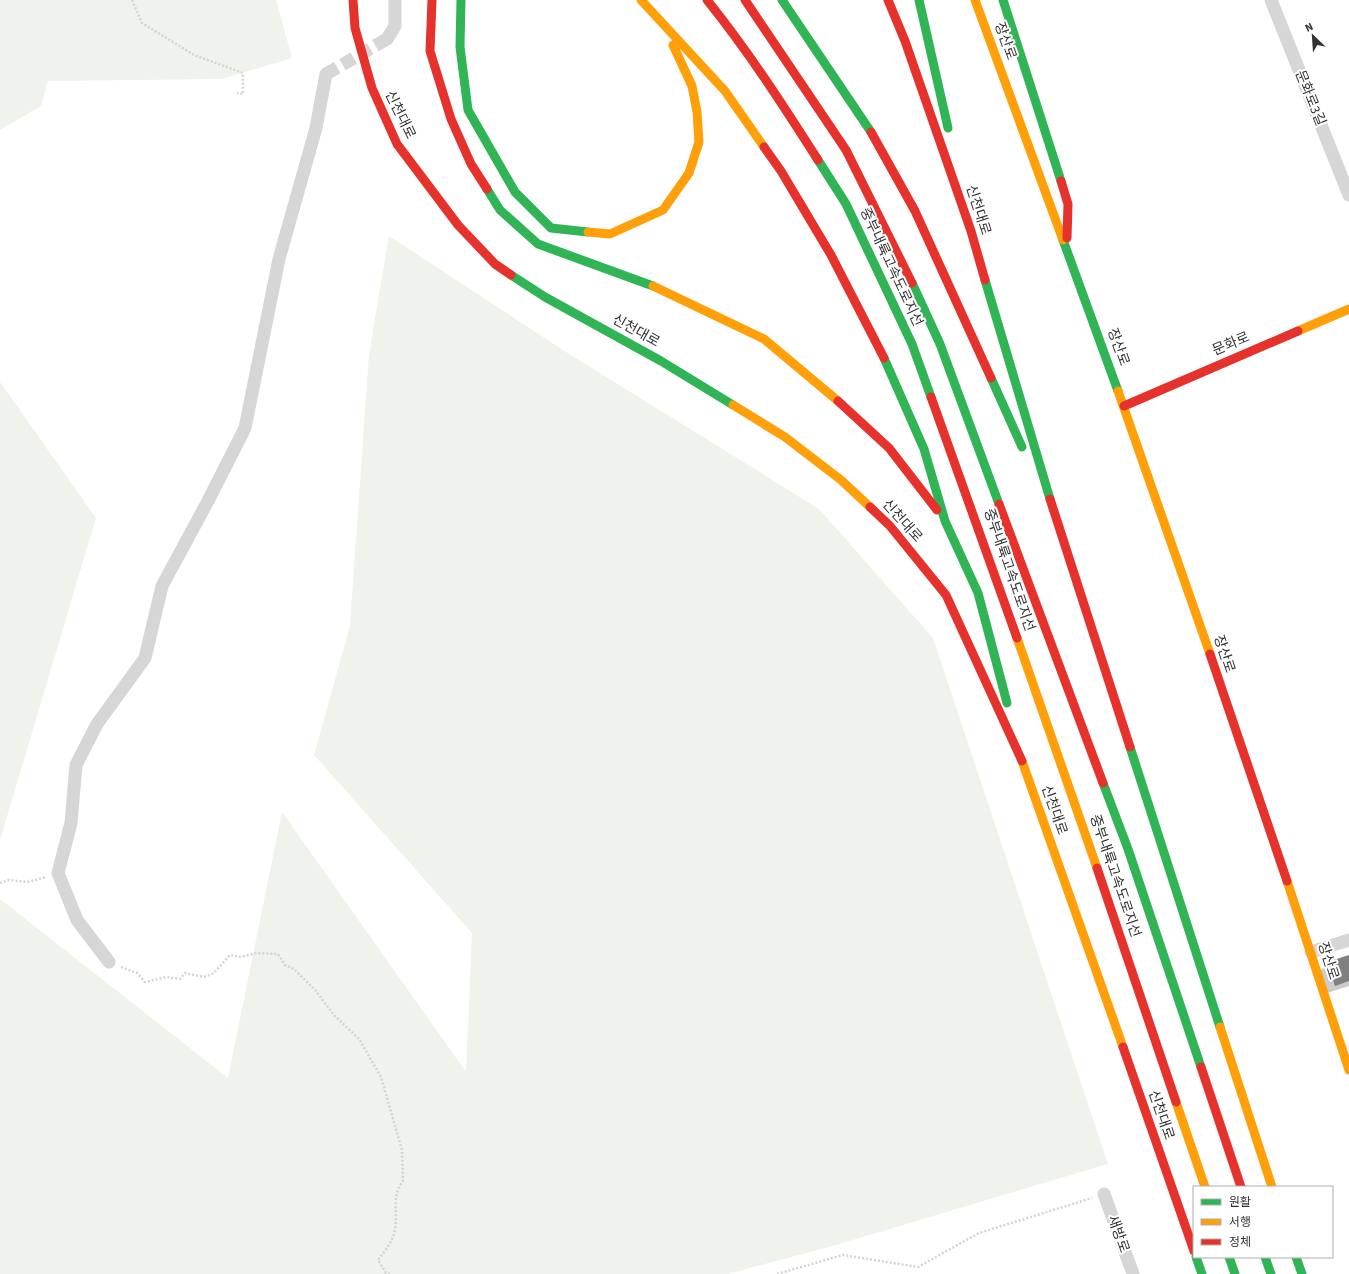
<svg xmlns="http://www.w3.org/2000/svg" width="1349" height="1274" font-family="'Source Sans 3','Noto Sans KR',sans-serif">
<rect width="100%" height="100%" fill="#fff"/>
<path fill="#f0f2ec" d="M0,0H276L292,58L222,79L48,81L41,106L0,130Z
M389,236L566,352L819,509L933,638L1108,1164L829,1247L727,1274H0V899L228,1078L282,812L466,1072L472,933L314,755L350,626L369,354Z
M0,382L96,518L0,840Z"/>
<path fill="#0003" d="M1349,956V986L1327,993L1320,971L1328,963Z"/>
<path fill="#808080" d="M1349,955V981L1335,986L1327,962Z"/>
<g fill="none" stroke-linecap="round" stroke-linejoin="round">
<path stroke="#d6d6d6" stroke-width="13" stroke-dasharray="13 6" stroke-linecap="butt" d="M326,74L387,39"/>
<path stroke="#d4d4d4" stroke-width="2.5" stroke-dasharray="2 2" stroke-linecap="butt" d="M132,0L142,23L194,55L243,73V94L237,93
M0,883L9,880L27,882L47,877
M121,967L137,973L145,982L167,977L180,979L185,973L204,977L214,973L230,955L241,957L256,953L278,954L285,965L294,969L315,990L334,1015L359,1039L381,1077L402,1150L403,1181C391,1196 398,1212 395,1230C393,1241 385,1251 378,1260L386,1273L390,1274
M777,1274L843,1255L918,1267L979,1233L1092,1198"/>
<path stroke="#d6d6d6" stroke-width="13" d="M1271,0L1349,195
M387,39L395,26V0
M1311,952L1349,940
M109,962L77,920L58,873L71,823L76,765L97,724L145,658L162,586L208,501L245,428L279,259L316,128L326,74
M1104,1194L1133,1274"/>
<path stroke="#30b455" stroke-width="9" d="M461,0L460,47L468,110L515,192L551,228L588,232
M782,0L871,132
M919,0L948,128
M1003,0L1061,181
M818,160L846,204L912,344L931,397
M487,189L500,210L538,244L653,286
M1063,240L1118,391
M511,275L545,297L661,361L733,405
M985,280L1050,499
M912,283L940,344L999,504
M884,358L924,449L945,521L978,593L1007,703
M991,378L1022,447
M1130,747L1220,1027
M1103,783L1128,849L1201,1067
M1196,1257L1202,1274
M1229,1257L1235,1274
M1265,1257L1271,1274
M1296,1257L1302,1274"/>
<path stroke="#ff9f0a" stroke-width="9" d="M641,0L725,91L764,147
M975,0L1063,240
M588,232L610,234L663,210L689,173L699,142L697,112L692,86L673,45
M653,286L764,339L838,401
M1298,331L1349,309
M1118,391L1210,654
M733,405L785,437L841,480L870,507
M1017,638L1097,868
M1022,761L1123,1047
M1287,881L1349,1070
M1220,1027L1272,1187
M1176,1102L1205,1187"/>
<path stroke="#e5322d" stroke-width="9" d="M353,0L355,28L372,88L397,144L458,225L495,264L511,275
M432,0L430,51L451,119L471,164L487,189
M707,0C748,51 783,105 818,160
M745,0L846,150L912,283
M888,0L905,41L971,231L985,280
M871,132L915,211L991,378
M764,147L781,171L831,255L884,358
M1061,181L1068,204L1067,238
M931,397L1017,638
M838,401L889,448L937,510
M1124,406L1298,331
M1050,499L1130,747
M999,504L1103,783
M870,507L890,526L946,595L1022,761
M1210,654L1287,881
M1097,868L1176,1102
M1123,1047L1194,1251
M1201,1067L1241,1187"/>
</g>
<g text-anchor="middle" dominant-baseline="central" stroke-width="4" stroke-linejoin="round" paint-order="stroke">
<g font-size="14" fill="#323232" stroke="#fff">
<text transform="translate(1005 41) rotate(70)">장산로</text>
<text transform="translate(1310 98) rotate(68)">문화로3길</text>
<text transform="translate(400 115) rotate(64)">신천대로</text>
<text transform="translate(978 210) rotate(72)">신천대로</text>
<text transform="translate(891 267) rotate(65)">중부내륙고속도로지선</text>
<text transform="translate(636 331) rotate(29)">신천대로</text>
<text transform="translate(1231 344) rotate(-23)">문화로</text>
<text transform="translate(1118 347) rotate(70)">장산로</text>
<text transform="translate(902 521) rotate(48)">신천대로</text>
<text transform="translate(1009 570) rotate(71)">중부내륙고속도로지선</text>
<text transform="translate(1224 654) rotate(71)">장산로</text>
<text transform="translate(1054 810) rotate(71)">신천대로</text>
<text transform="translate(1115 876) rotate(71)">중부내륙고속도로지선</text>
<text transform="translate(1328 961) rotate(72)">장산로</text>
<text transform="translate(1161 1115) rotate(71)">신천대로</text>
<text transform="translate(1118 1234) rotate(70)">새방로</text>
</g>
</g>
<rect x="1193" y="1186" width="140" height="72" fill="#ffffff" stroke="#adadad"/>
<rect x="1201" y="1199" width="20" height="6" fill="#30b455" stroke="#adadad"/>
<text x="1229" y="1206" font-size="12" fill="#323232">원활</text>
<rect x="1201" y="1219" width="20" height="6" fill="#ff9f0a" stroke="#adadad"/>
<text x="1229" y="1226" font-size="12" fill="#323232">서행</text>
<rect x="1201" y="1239" width="20" height="6" fill="#e5322d" stroke="#adadad"/>
<text x="1229" y="1246" font-size="12" fill="#323232">정체</text>
<g transform="translate(1313 36) rotate(335)" stroke="#ffffff" stroke-width="3" paint-order="stroke">
<path d="M0-3L7 15L0 10L-7 15Z" fill="#323232"/>
<text y="-6" font-size="11" font-weight="bold" text-anchor="middle" fill="#323232">N</text>
</g>
</svg>
